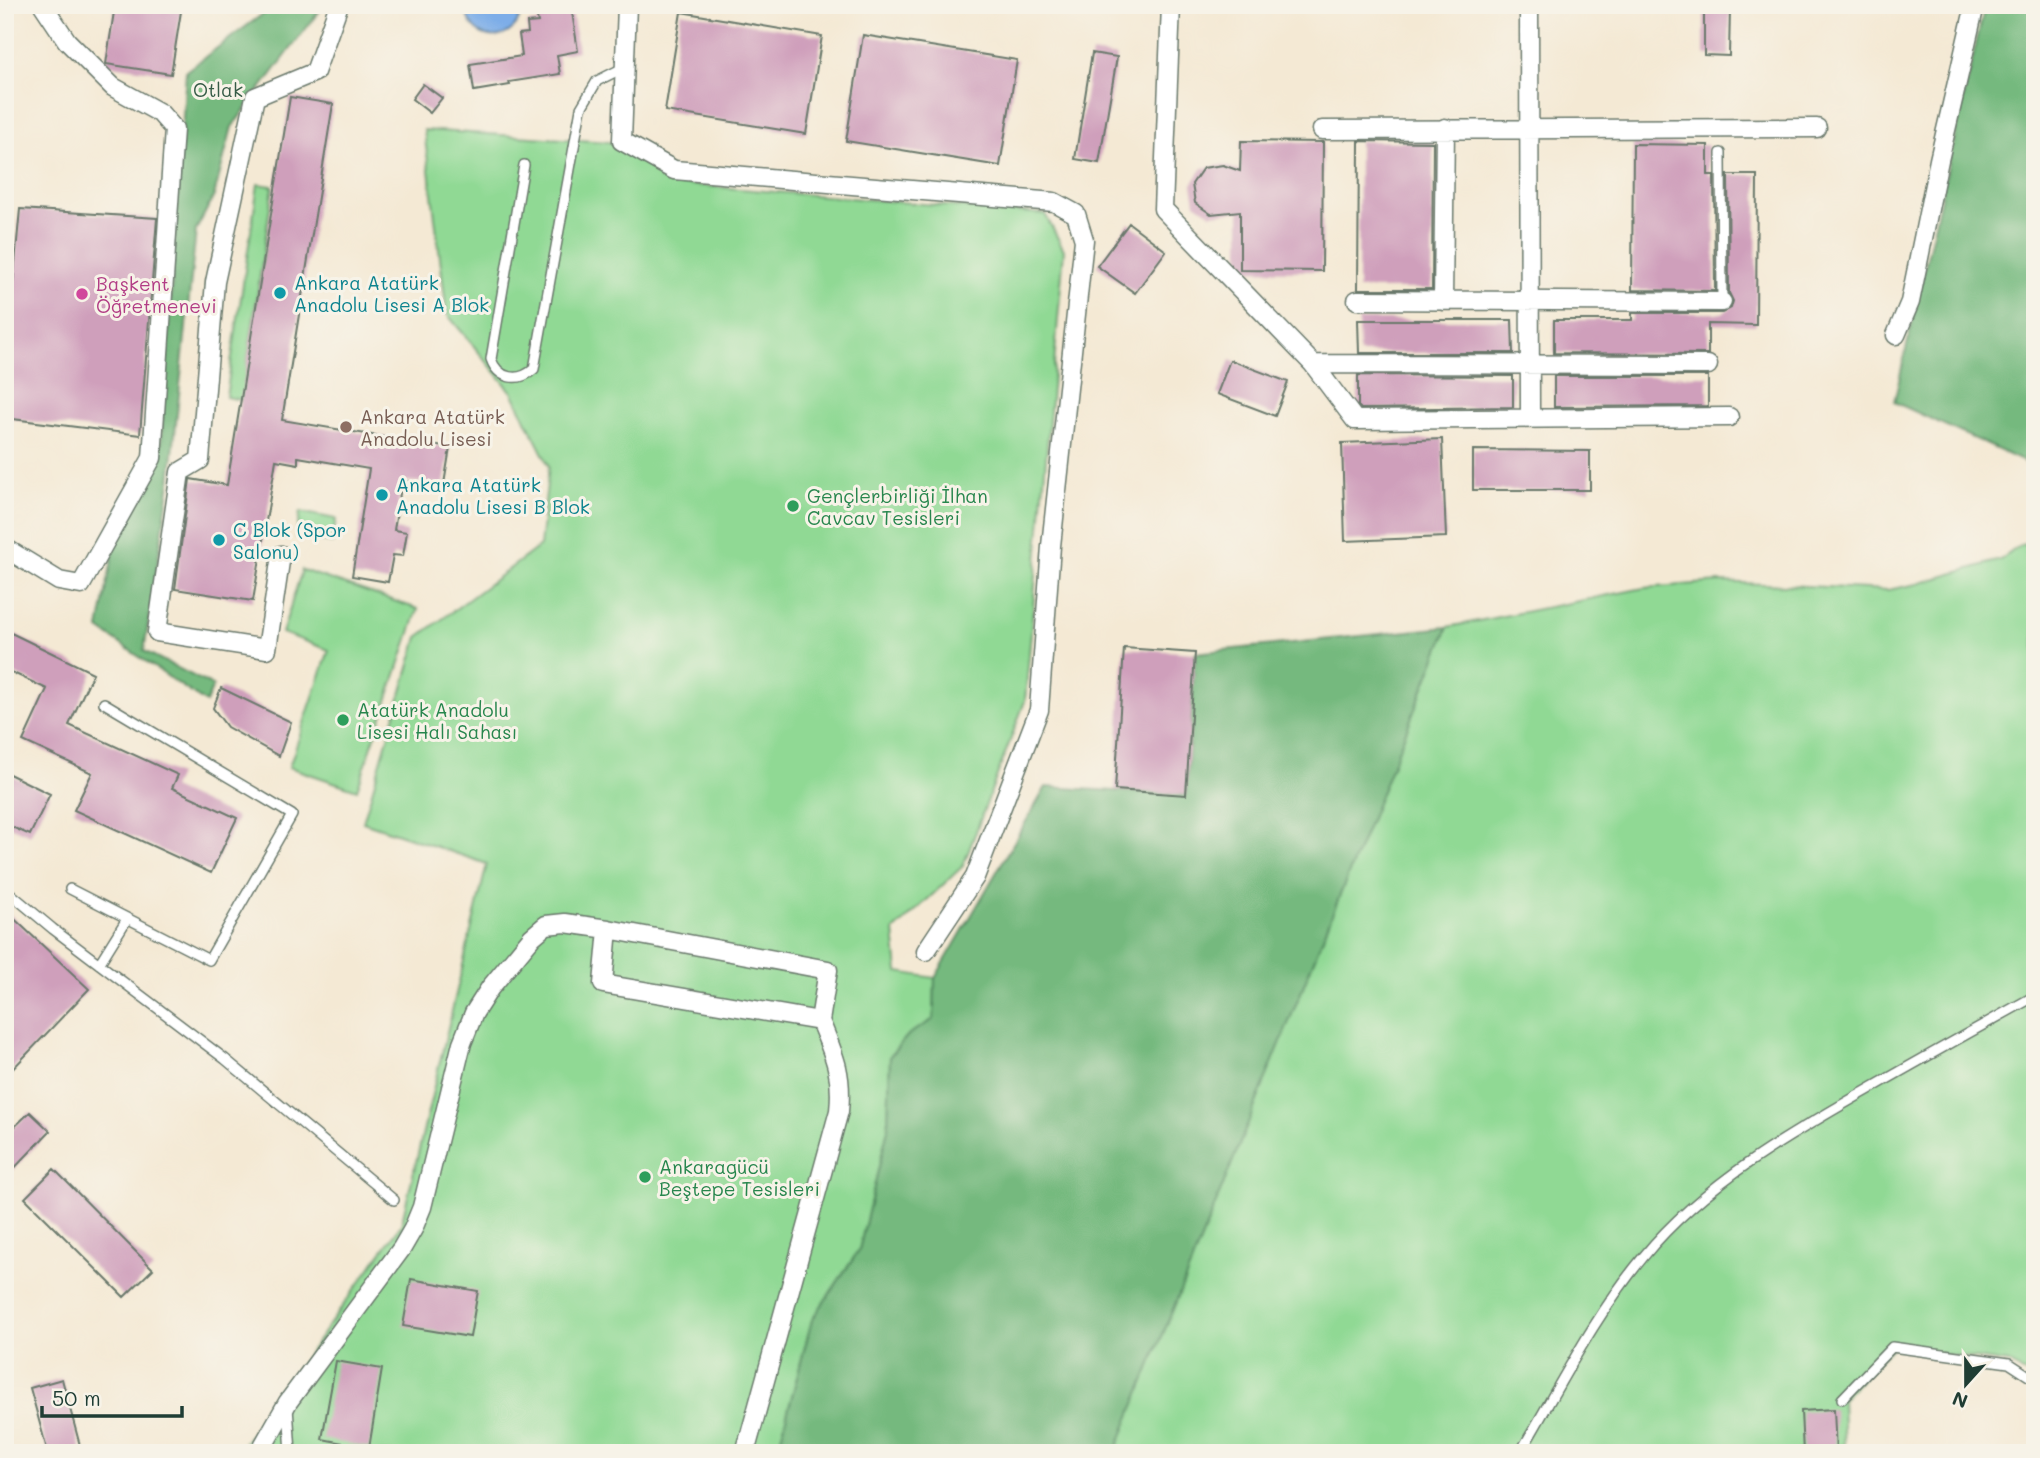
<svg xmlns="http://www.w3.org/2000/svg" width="2040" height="1458" font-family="Mali,sans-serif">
<rect width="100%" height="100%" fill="#f7f3e8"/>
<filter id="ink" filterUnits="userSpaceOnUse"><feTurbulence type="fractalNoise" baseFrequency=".0143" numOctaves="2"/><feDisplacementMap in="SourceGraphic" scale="14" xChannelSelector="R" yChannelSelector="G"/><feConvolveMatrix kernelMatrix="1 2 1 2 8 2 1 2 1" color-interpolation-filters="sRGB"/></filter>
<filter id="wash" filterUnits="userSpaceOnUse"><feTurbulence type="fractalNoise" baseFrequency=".00686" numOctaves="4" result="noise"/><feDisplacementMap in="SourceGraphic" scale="28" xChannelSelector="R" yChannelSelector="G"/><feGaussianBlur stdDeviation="1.57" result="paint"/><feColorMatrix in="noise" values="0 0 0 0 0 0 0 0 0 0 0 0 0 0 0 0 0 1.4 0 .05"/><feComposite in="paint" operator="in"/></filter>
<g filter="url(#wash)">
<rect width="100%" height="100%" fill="#f4e9d4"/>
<path fill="#90d994" stroke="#588b64" stroke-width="2" d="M424,130L610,142L680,184L1045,214L1064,250L1025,701L963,866L894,931L898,972L935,978L934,1019L909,1034L890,1056L888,1129L859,1250L812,1320L777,1453H237L401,1225L487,864L363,822L418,637L540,546L549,466L512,392L447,314Z
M258,184L273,186L242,400L226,397Z
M300,512L336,519L332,543L296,537Z
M2035,540V1380L2009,1363L1892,1347L1842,1399L1844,1453H1115L1448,627L1644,588L1720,582L1888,590L1917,584L2000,560L2021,545Z
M302,570L418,609L357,790L289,767L329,650L282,633Z"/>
<path fill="#74b97e" stroke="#4a7b59" stroke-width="2" d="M275,5L323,6L232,127L214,196L196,230L170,482L144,651L213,686L206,703L99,629L117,532L160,462L186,71Z
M1985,5H2035V467L1894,402Z
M1448,627L1115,1453H777L812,1320L859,1250L888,1129L890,1056L909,1034L934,1019L935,978L1046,787L1186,795L1195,653Z"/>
<path fill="#7dade8" stroke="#4e758e" stroke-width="2" d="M466,5H521C522,47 466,47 466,5Z"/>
<g id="blocks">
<path fill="#cf9fbb" d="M115,5H182L171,74L106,64Z
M554,5H571L578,51L557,55L560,74L509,82L510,85L474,91L470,64L522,56L519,34L528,33L527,23L538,22L536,12L554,9Z
M1704,8H1730L1729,56L1704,55Z
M681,12L822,36L806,134L665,111Z
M863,35L1017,60L1000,166L846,141Z
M1092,53L1117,57L1099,163L1075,159Z
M423,84L442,98L430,113L412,99Z
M290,97L333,104L282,420L450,448L444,484L402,481L394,530L407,532L403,556L393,555L388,582L352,576L369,469L298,457V464L276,460L253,601L175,589L190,479L227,485Z
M1241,141L1323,142L1322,271L1240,270V211L1211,214L1195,203L1192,184L1203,168L1223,165L1240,171Z
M1359,141L1433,142L1432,289H1358Z
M1633,144L1708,145V175H1714L1715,291L1632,290Z
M1728,175H1757L1756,325L1708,324V354L1554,353V320H1632V313H1722L1731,308L1733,301L1729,293Z
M20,209L157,218L140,435L5,418V370Z
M1129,223L1166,251L1135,293L1097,266Z
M1358,320H1512L1513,353H1359Z
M1230,360L1288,382L1275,416L1217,394Z
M1358,375L1513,376V407L1361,409L1358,406Z
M1554,376H1708V406L1554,407Z
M1442,439L1446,537L1345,541L1342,443Z
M1473,450L1590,451V490H1473Z
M5,630L93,673L69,725L178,775L172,788L237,818L211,873L74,810L92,773L23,741L47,689L5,669Z
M1124,648L1195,653L1186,795L1115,790Z
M221,688L291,722L279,756L227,727L213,708Z
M5,772L50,794L30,835L5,824Z
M5,910L89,989L5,1077Z
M30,1112L50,1131L5,1178V1136Z
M54,1169L153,1269L124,1297L25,1198Z
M411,1279L478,1291L470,1337L403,1326Z
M336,1361L382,1369L369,1448L322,1439Z
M62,1379L82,1453H48L30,1388Z
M1834,1409L1836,1453H1803L1801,1411Z"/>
</g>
</g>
<g filter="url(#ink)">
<use href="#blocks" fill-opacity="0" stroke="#6a796c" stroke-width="2"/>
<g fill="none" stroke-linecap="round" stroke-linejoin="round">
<g stroke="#6a796c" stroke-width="12">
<path id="service" d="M1721,153L1722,302
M524,165L491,359C498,379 518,383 534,369L581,108L597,81L625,67
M5,889L53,929L225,1059L394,1200
M70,889L209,960L292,815L104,703
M99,964L127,919
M1842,1399L1892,1347L2009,1363L2035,1380
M288,1407L291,1453
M1520,1453C1559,1387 1595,1315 1644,1256C1704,1183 1792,1133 1873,1087C1927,1056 1981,1026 2035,996"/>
</g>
<g stroke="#6a796c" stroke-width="21">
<path id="minor" d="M627,5L622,141L674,170L1054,202L1076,214L1084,240L1051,546L1039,710L975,877L926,951
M1171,5L1163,209L1313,364L1355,420L1729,417
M1529,5L1530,417
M1322,130L1817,128
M1357,300L1722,302
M1443,301L1445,128
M1896,335L1910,302L1939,160L1975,5
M1313,364L1708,365
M5,548L59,581L81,585L152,458L174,129L160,113L113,87L67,41L43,5
M281,555L267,649L157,632L180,472L200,460L215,282L255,97L315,72L338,7
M608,929L828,970L820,1021L603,984Z
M259,1453L288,1402L402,1248L413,1229L422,1207L462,1043L474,1013L490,988L532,937L546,925L565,923L608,929
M745,1453L839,1111C843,1073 834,1055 820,1021"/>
</g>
<use href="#service" stroke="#fff" stroke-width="9"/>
<use href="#minor" stroke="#fff" stroke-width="18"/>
</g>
</g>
<g fill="#0f9aa8" stroke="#f7f3e8" stroke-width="2.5">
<circle cx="280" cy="293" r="7"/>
<circle cx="382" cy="495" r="7"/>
<circle cx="219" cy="540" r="7"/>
</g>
<circle fill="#d1479c" stroke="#f7f3e8" stroke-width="2.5" cx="82" cy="294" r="7"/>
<circle fill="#8d6e63" stroke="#f7f3e8" stroke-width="2.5" cx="346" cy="427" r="7"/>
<g fill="#2e9e5b" stroke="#f7f3e8" stroke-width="2.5">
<circle cx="793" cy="506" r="7"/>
<circle cx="343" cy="720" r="7"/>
<circle cx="645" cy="1177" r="7"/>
</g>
<g text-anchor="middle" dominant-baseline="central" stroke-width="6" stroke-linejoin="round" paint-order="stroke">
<g font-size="19" fill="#365c47" stroke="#f7f3e8">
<text x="218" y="89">Otlak</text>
</g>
<g font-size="19" fill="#0d838f" stroke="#f7f3e8" text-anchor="start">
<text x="294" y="282">Ankara Atatürk<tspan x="294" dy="22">Anadolu Lisesi A Blok</tspan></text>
<text x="396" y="484">Ankara Atatürk<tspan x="396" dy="22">Anadolu Lisesi B Blok</tspan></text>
<text x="233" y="529">C Blok (Spor<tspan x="233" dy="22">Salonu)</tspan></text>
</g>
<g font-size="19" fill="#b23c85" stroke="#f7f3e8" text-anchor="start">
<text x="96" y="283">Başkent<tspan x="96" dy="22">Öğretmenevi</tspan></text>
</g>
<g font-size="19" fill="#785e54" stroke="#f7f3e8" text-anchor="start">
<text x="360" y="416">Ankara Atatürk<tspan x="360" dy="22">Anadolu Lisesi</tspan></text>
</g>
<g font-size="19" fill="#27864d" stroke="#f7f3e8" text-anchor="start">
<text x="807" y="495">Gençlerbirliği İlhan<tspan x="807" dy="22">Cavcav Tesisleri</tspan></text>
<text x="357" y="709">Atatürk Anadolu<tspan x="357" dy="22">Lisesi Halı Sahası</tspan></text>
<text x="659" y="1166">Ankaragücü<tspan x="659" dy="22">Beştepe Tesisleri</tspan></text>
</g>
</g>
<rect width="2040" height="1458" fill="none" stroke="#f7f3e8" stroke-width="28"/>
<g transform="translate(1966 1384) rotate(201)" stroke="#f7f3e8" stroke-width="5" paint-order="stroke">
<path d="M0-5L12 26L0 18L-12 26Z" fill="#1f3d34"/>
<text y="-10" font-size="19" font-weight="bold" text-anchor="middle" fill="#1f3d34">N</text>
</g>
<path d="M42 1406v10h140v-10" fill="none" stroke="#1f3d34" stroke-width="3.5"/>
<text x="52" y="1406" font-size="21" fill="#1f3d34" stroke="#f7f3e8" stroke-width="5" paint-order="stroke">50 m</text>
</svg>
